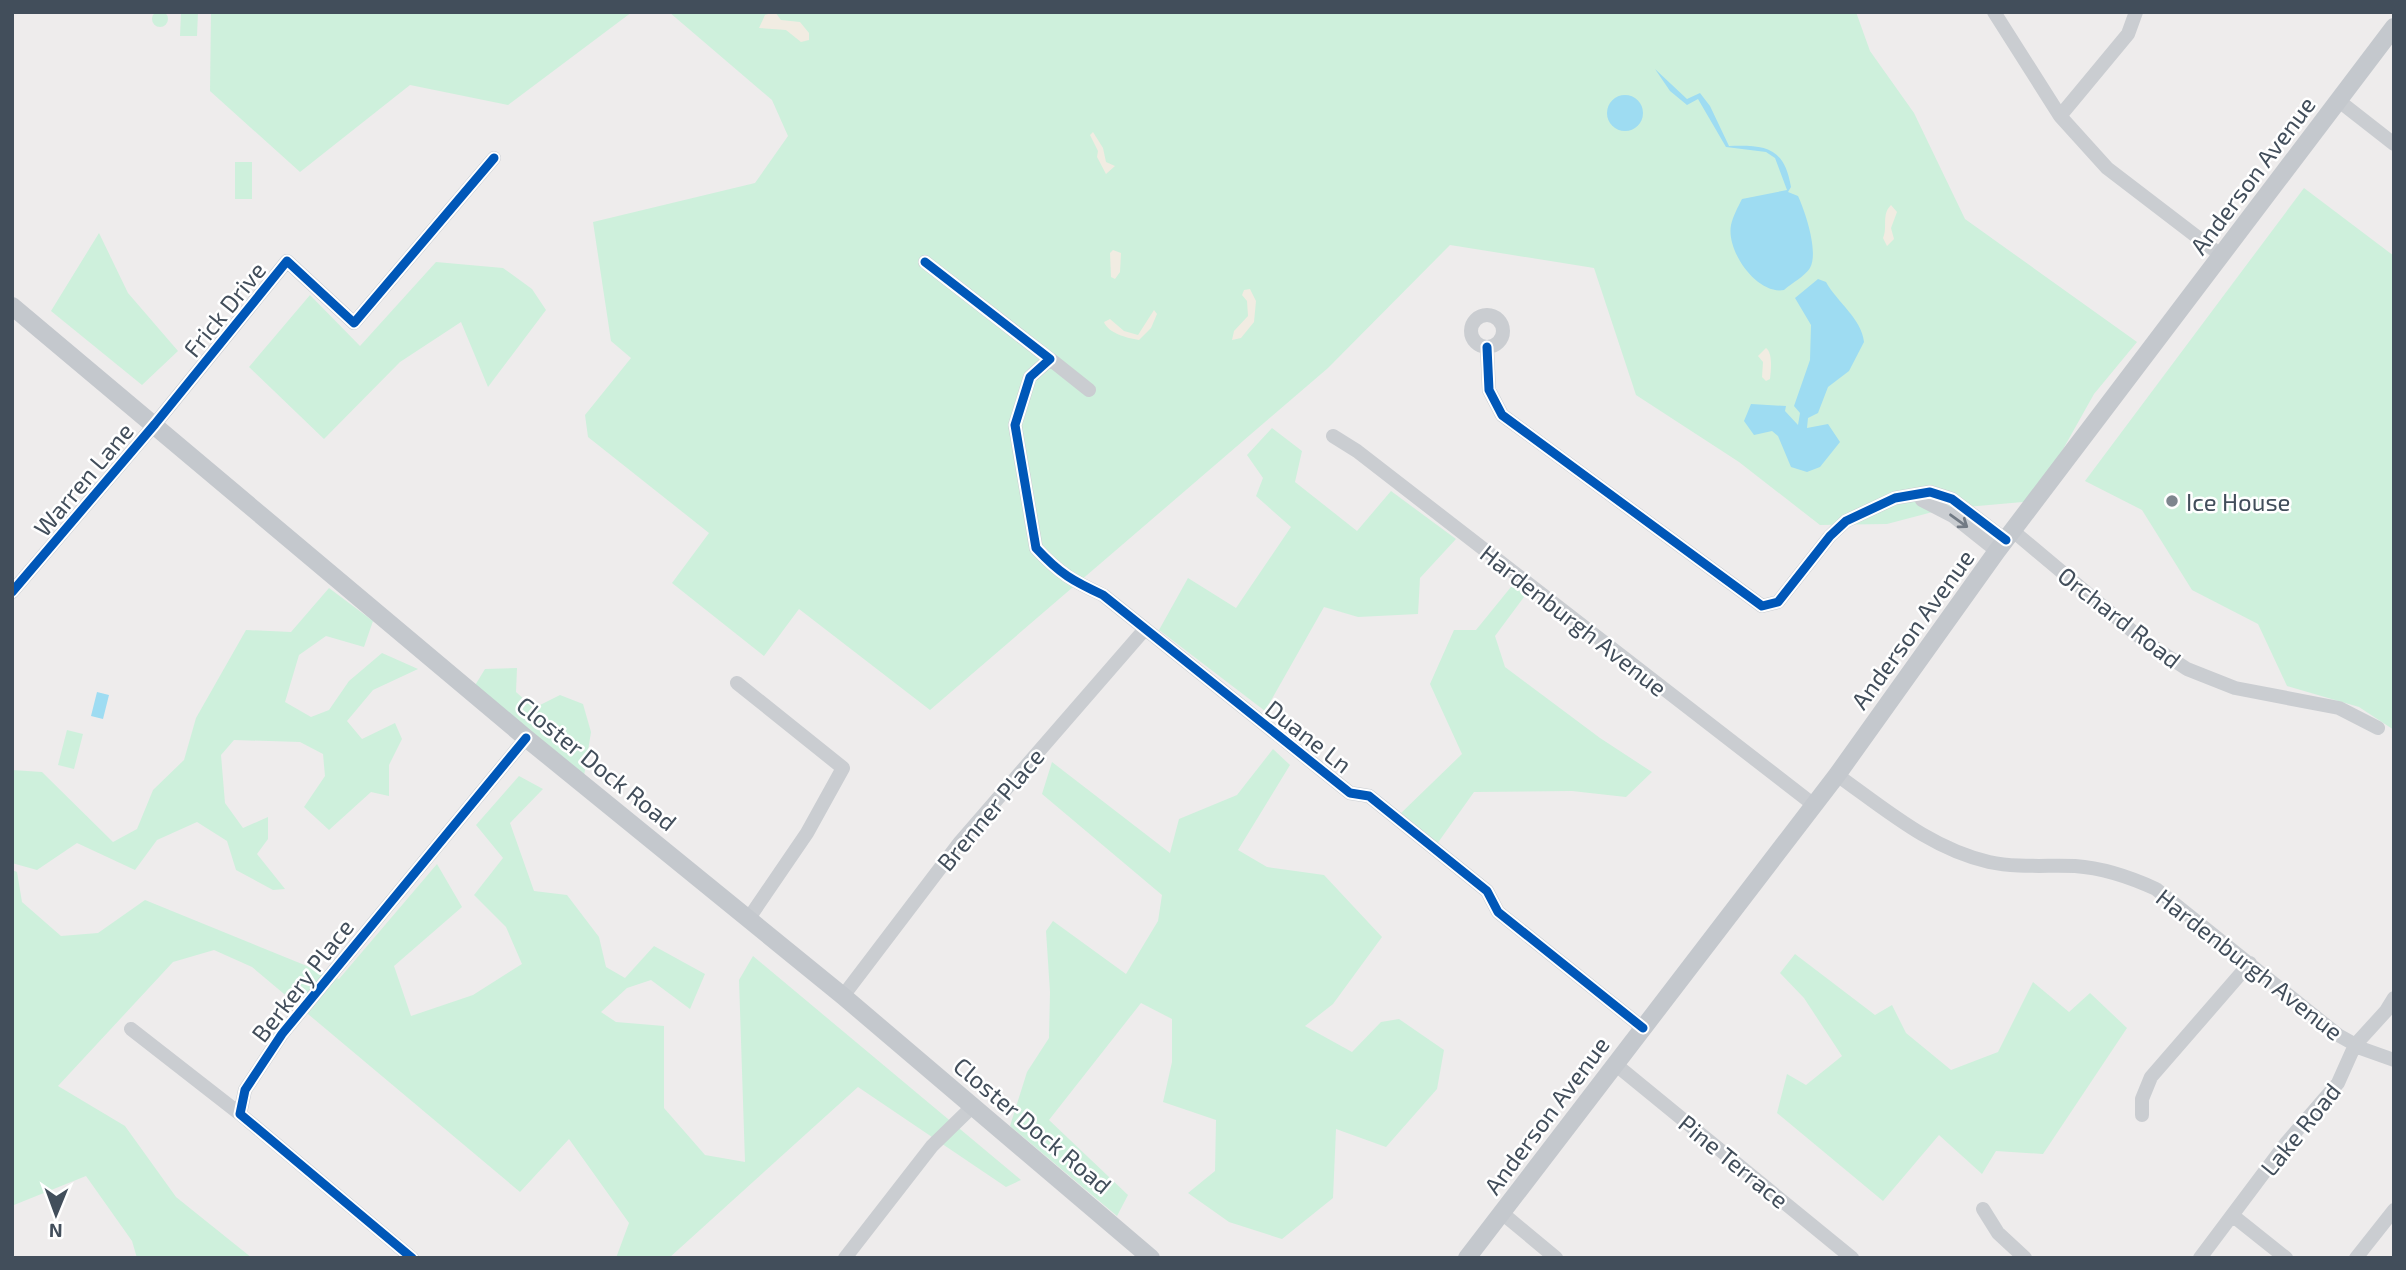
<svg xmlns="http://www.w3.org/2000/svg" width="2406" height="1270" font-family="'Exo 2',sans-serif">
<rect width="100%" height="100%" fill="#eeecec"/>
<path fill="#cef0dc" d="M152 19a8 8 0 1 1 16 0a8 8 0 1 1-16 0Z
M181,12H198L197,36H180Z
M211,12H632L508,105L410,85L300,172L210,91Z
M669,12H1856L1870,51L1914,113L1965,219L2137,342L2094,394L2034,501L1944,509L1887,524L1820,525L1739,462L1636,395L1594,268L1450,245L1328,368L930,710L799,609L764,656L672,583L709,533L588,437L585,415L631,358L611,341L593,222L755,183L788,136L772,100Z
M235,162H252V199H235Z
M2304,188L2394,256V730L2359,707L2287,686L2258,624L2192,590L2142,510L2085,481Z
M99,233L128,293L178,351L142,385L51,311Z
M436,262L503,268L532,289L546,310L488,387L461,322L400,362L324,439L249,367L310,295L360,346Z
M1272,428L1302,451L1295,482L1357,531L1391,491L1456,539L1420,578L1418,614L1358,617L1324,607L1265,711L1159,630L1188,578L1236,608L1291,527L1256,496L1263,478L1247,455Z
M1515,582L1527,593L1495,636L1505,667L1600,738L1652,772L1626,797L1572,791L1474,792L1437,844L1399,815L1462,754L1430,684L1454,630H1476Z
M329,588L373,621L364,647L326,636L299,655L285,702L311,717L329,710L349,681L382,653L418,669L373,690L347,721L362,739L395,723L402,739L389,765V796L371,792L329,830L304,807L325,776L323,754L300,742L234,740L221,755L225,803L243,828L268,817V839L257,854L285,889L273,890L236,870L227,841L197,822L157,840L135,870L77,843L37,870L12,863V770L42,772L113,842L137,829L153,790L184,760L196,718L246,630L291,632Z
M517,668L516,692L534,708L560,695L583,704L591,732L584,776L474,687L485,669Z
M67,730L83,734L74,769L58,765Z
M1273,749L1290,765L1238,850L1267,867L1324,875L1382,937L1333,1004L1305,1026L1352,1052L1381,1022L1399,1019L1444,1050L1437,1089L1386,1147L1336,1129L1333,1198L1282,1239L1229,1222L1188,1193L1215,1171L1216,1120L1163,1102L1172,1062V1019L1141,1003L1049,1120L1128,1195L1117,1216L1010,1126L1027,1072L1049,1038L1050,992L1046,931L1053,921L1126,974L1158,921L1162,895L1042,794L1052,762L1170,853L1179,819L1237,795Z
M519,776L543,789L510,823L534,891L567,895L599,937L606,967L625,978L654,946L705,974L690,1009L651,980L627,988L601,1012L616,1022L664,1026V1108L705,1155L745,1162L739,980L753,956L1021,1180L1006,1187L858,1087L669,1258H616L629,1223L569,1139L520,1192L252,967L214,950L173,962L58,1086L125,1126L176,1197L252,1258H137L132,1241L86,1176L14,1205L12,870L17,872L22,902L61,936L98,933L145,900L339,979L437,864L462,907L394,966L411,1016L473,995L522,964L506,927L474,895L503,858L476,825Z
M1795,954L1875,1015L1892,1005L1906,1033L1951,1070L1998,1052L2033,982L2069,1012L2090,993L2127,1028L2043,1154L1996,1151L1982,1174L1939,1135L1883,1201L1777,1113L1787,1074L1806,1085L1842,1056L1804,998L1780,973Z"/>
<path fill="#f1ece2" d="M775,12L781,20L800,22L809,33V40L801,42L786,30L759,28L765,15Z
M1093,132L1103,148L1106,162L1115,166L1106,174L1097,157L1098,151L1090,135Z
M1891,205L1897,212L1891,228L1894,239L1887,246L1883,238C1888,227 1881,215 1891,205Z
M1113,250L1121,253L1120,272L1115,279L1111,277L1110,253Z
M1250,289L1256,301L1254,322L1241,338L1232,340L1234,331L1248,316L1247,301L1242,295L1244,290Z
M1154,310L1157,314L1151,328L1139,340C1127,338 1108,333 1104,322L1110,319L1124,331L1138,335Z
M1766,348C1773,353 1771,370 1770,379L1766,381L1762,377L1763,362L1758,356Z"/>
<path fill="#9edcf2" d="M1655,69L1687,99L1700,93L1710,106L1729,146C1766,145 1784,147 1791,187L1788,192L1798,196C1805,211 1819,252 1810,268C1805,276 1792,283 1784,290C1757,295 1726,251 1731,225C1733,216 1738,207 1742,199L1787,190L1775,158L1766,152L1726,147L1698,99L1687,105L1670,91Z
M1607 113a18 18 0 1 1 36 0a18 18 0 1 1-36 0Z
M1818,279L1826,282C1837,302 1862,319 1864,342L1849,371L1828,387L1818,413L1808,418L1807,428L1828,424L1840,442L1820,467L1807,472L1791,467L1778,436L1772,431L1754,435L1744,421L1751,404L1786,406L1785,411L1798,425L1800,413L1794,406L1810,360L1811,325L1795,298Z
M97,692L109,695L103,719L91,716Z"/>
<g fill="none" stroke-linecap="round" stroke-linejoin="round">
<path stroke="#cacdd1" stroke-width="14" d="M1994,12L2060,116L2128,34L2136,12
M2339,101L2394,144
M2060,116L2107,168L2222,256
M925,262L1050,359L1030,377L1015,425L1036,548C1060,574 1073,581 1103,595L1350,793L1369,796L1487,891L1498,912L1643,1028
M1471 331a16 16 0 1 1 32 0a16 16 0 1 1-32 0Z
M1487,347L1489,390L1502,415L1762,606L1778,602L1830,536L1846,521L1895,498L1930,492L1952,499L2006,540
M1050,359L1089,390
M1333,436L1357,451L1814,805
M1919,494L1922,500L1953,516L1997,551
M2013,531L2143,640L2187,669L2235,688L2339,708L2378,728
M12,592L155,424L287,261L354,323L494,158
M737,683L843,768L807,833L749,918
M1837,775C1885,809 1931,849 1989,862C2018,868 2046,865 2075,866C2104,868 2130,877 2156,889L2338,1035L2363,1049L2394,1060
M843,996L960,842L1145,629
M131,1029L240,1114
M1615,1064L1852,1258
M2142,1115V1099L2151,1077L2250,963
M1983,1209L1998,1233L2025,1258
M1502,1213L1556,1258
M2232,1215L2286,1258
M412,1258L240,1114L245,1090L282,1034L526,738
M845,1258L932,1146L973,1106
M2200,1258L2287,1142L2338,1083L2355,1045L2386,1011L2394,998
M2356,1258L2394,1210"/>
<path stroke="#c4c8cd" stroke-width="18" d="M12,306L526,738L843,996L1151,1258
M1467,1258L1837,775L1997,551L2394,27"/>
<g stroke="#fff" stroke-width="13">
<path id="cycleway" d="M925,262L1050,359L1030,377L1015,425L1036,548C1060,574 1073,581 1103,595L1350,793L1369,796L1487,891L1498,912L1643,1028
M1487,347L1489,390L1502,415L1762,606L1778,602L1830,536L1846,521L1895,498L1930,492L1952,499L2006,540
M12,592L155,424L287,261L354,323L494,158
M412,1258L240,1114L245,1090L282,1034L526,738"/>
</g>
<use href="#cycleway" stroke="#0057b8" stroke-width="9"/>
</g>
<defs><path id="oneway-shaft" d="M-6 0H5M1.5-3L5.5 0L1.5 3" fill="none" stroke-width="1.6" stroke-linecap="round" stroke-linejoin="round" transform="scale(1.75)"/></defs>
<use stroke="#727a84" href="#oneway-shaft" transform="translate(1959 521) rotate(36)"/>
<circle fill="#7e858e" stroke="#fff" stroke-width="2.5" cx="2172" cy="501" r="7"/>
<g text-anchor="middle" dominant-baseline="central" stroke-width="5" stroke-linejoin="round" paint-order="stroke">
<g font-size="24" fill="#424e5b" stroke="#fff">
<text transform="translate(2252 175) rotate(-53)">Anderson Avenue</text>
<text transform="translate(224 309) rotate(-51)">Frick Drive</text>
<text transform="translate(83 479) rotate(-50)">Warren Lane</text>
<text transform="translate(2120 617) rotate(38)">Orchard Road</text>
<text transform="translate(1574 620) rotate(38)">Hardenburgh Avenue</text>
<text transform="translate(1912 629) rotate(-54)">Anderson Avenue</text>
<text transform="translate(1309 736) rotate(38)">Duane Ln</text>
<text transform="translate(597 763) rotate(39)">Closter Dock Road</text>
<text transform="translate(990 809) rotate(-50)">Brenner Place</text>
<text transform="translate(2250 964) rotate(38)">Hardenburgh Avenue</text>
<text transform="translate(302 980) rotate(-52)">Berkery Place</text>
<text transform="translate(1546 1115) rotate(-53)">Anderson Avenue</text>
<text transform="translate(1033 1125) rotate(40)">Closter Dock Road</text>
<text transform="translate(2300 1129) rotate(-51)">Lake Road</text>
<text transform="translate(1734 1161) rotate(39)">Pine Terrace</text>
</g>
<g font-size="24" fill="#424e5b" stroke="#fff" text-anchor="start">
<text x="2186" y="501">Ice House</text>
</g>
</g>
<rect width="2406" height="1270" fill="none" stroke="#424e5b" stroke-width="28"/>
<g transform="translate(56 1214) rotate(181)" stroke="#ffffff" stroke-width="5" paint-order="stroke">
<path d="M0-5L12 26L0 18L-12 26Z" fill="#424e5b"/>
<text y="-10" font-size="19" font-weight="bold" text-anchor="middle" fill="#424e5b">N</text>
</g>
</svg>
